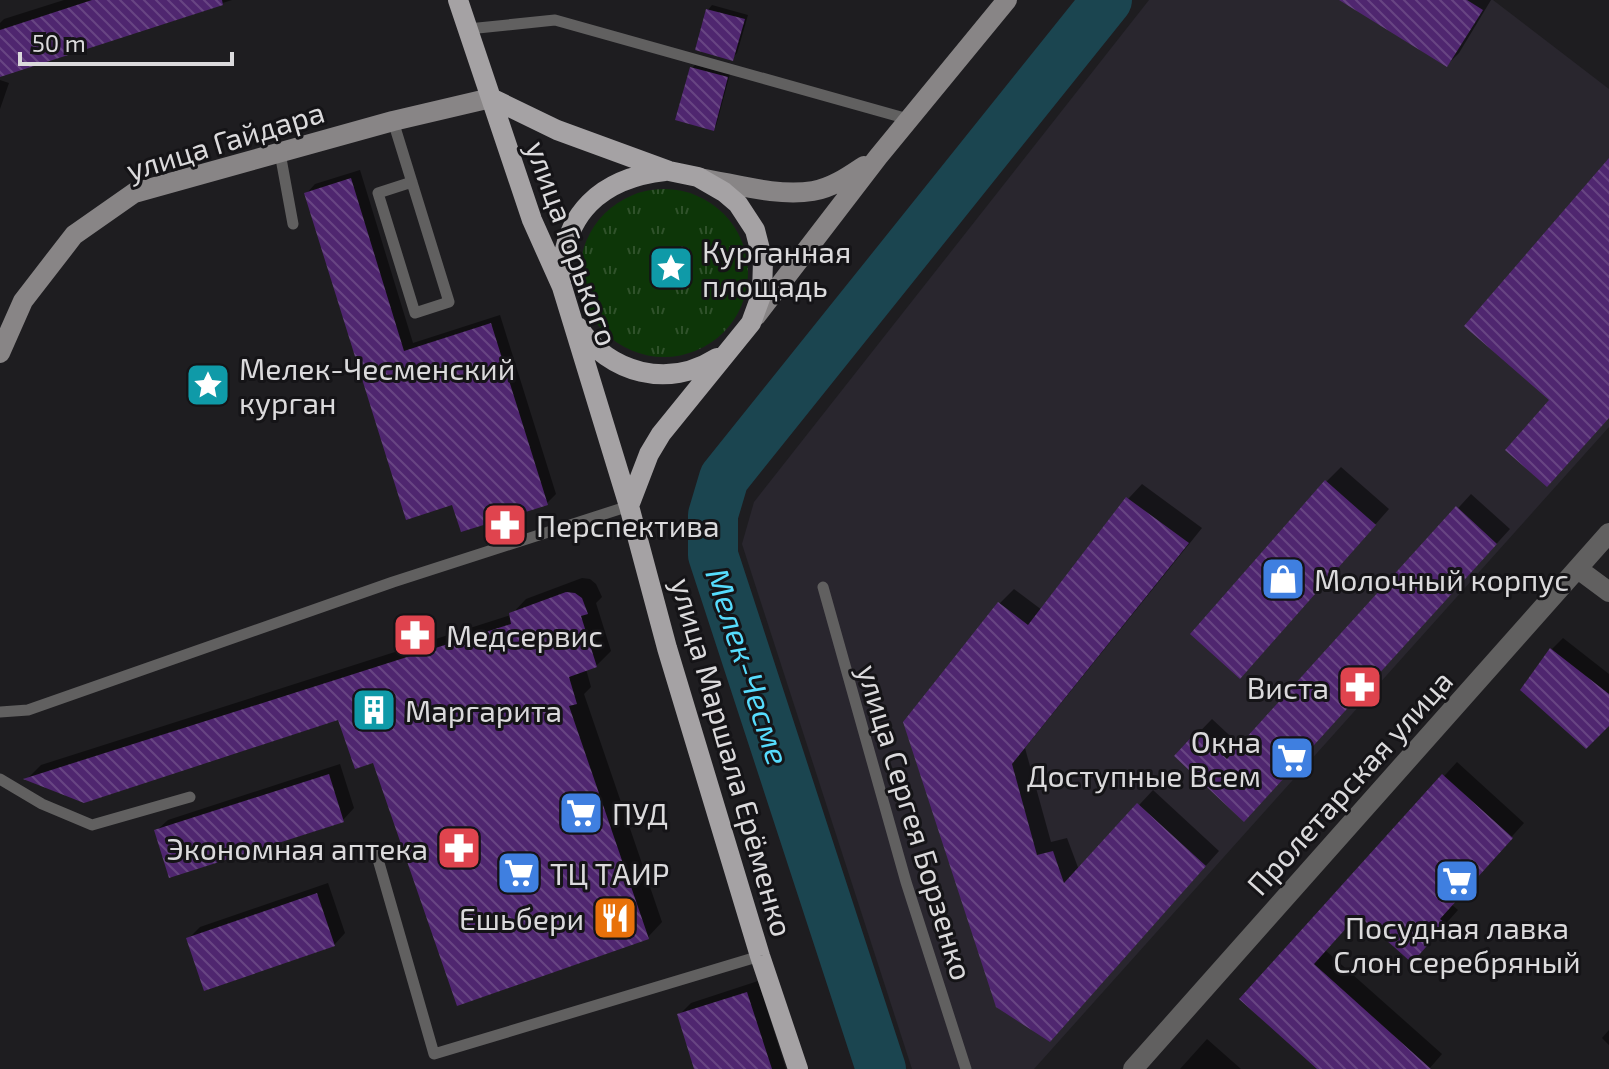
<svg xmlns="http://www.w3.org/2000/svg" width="1609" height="1069" font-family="'Exo 2',sans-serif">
<defs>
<pattern id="grass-tufts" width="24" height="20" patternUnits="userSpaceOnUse" patternTransform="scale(2)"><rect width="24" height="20" fill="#0d3608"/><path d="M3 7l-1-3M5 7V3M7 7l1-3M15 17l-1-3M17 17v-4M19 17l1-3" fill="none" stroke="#30522b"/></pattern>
<pattern id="building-back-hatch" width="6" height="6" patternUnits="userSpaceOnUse" patternTransform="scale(2)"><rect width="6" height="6" fill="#4f266f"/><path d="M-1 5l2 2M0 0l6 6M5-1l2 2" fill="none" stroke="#684583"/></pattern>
</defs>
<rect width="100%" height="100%" fill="#1e1d20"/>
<path fill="#29262e" d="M1149,0H1493L1609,89V427L1034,1069H912L742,544L754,502Z"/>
<path fill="url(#grass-tufts)" d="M580 273a84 84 0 1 1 168 0a84 84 0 1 1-168 0Z"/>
<path fill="#0007" d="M64,0H232L1,74L0,23L4,19Z
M1342,0H1491L1459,53L1447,65Z
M712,5L748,15L737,53L733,57L708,10Z
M695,65L730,74L716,126L713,129L692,68Z
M0,80L9,83L0,109Z
M360,170L413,343L500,315L556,494L547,503L454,502L306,194L315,184Z
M1341,467L1389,509L1255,661L1326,482Z
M1142,484L1202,528L1025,748L1051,842L1067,838L1079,870L1153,790L1219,851L1064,1025L998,1006L1000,603L1014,589L1042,610L1128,499Z
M1471,494L1510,529L1258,806L1176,756L1212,719L1241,746Z
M582,578L590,579L596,584L602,597L596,603L611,651L596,666L586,669L591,687L584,694L662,922L648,937L374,760L339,717L27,779L41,765L511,615L526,599Z
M1563,638L1609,674V724L1552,649Z
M1457,762L1524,823L1451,904L1458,910L1425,947L1358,913L1325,950L1442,1054L1429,1069H1320L1241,999Z
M340,764L354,808L343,820L156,831L168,820Z
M328,883L345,933L334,945L188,939L200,927Z
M758,981L786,1069H696L679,1015L691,1003Z
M1609,1030V1045L1602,1038Z
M1207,1039L1241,1069H1180Z"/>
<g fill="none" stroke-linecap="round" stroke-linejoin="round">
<path stroke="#1b4550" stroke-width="50" d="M881,1069L713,555V515L724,478L1107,0"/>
</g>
<path fill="url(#building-back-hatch)" d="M92,0H222L223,5L0,77V30Z
M1339,0H1467L1483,10L1447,67Z
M706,9L745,19L733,61L695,50Z
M690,67L728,77L714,131L675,120Z
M1609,158V418L1547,487L1505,450L1549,400L1464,326Z
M351,178L404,351L491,323L548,505L461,532L452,505L406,520L304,193Z
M1325,480L1376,525L1240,679L1190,634Z
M1126,497L1189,543L1012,764L1037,855L1053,851L1064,883L1137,803L1206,866L1050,1042L996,1007L903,722L998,602L1028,625Z
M1456,506L1497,544L1244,822L1174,756L1197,731L1227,759Z
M566,592L575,593L582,598L588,614L581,616L597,667L569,677L577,704L569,706L649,939L457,1006L373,763L355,769L338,720L84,803L23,779L511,624L509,613Z
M1550,648L1609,694V726L1586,749L1520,690Z
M329,774L344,822L169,878L154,830Z
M1442,774L1513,838L1440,919L1446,924L1412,963L1358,915L1314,964L1431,1069H1317L1239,999Z
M317,893L335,946L204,991L186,938Z
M747,992L772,1069H694L677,1014Z"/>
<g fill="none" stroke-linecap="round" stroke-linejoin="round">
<path stroke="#616060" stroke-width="11" d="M468,29L555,20L908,119
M393,121L449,302L415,313L378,193L412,182
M280,153L293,224
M823,587L906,882L966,1069
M0,712L28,710L393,582L629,506
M0,779L42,804L92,825L190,797
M375,849L434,1054L760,956"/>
<path stroke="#616060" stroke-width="20" d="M1578,569L1609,592
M1133,1069L1609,533"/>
<path stroke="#888586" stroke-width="20" d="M700,178C736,184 777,197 813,191C832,188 849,176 864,166
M756,316L878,157L1007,0
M0,353L23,301L74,235L134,193L393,121L491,98"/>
<path stroke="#a5a2a4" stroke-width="20" d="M458,0L532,220L562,287L629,506L667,648L760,956L798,1069
M491,98L557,130L669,171L698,177L724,192L738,204L755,230L763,261L762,293L751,323L661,434L649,454L629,506
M562,279C562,214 601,178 665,171
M578,327C610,374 668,389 717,358"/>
</g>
<defs>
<g id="sight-square" transform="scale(2.3)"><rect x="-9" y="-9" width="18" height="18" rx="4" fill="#0f9aa8" stroke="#151417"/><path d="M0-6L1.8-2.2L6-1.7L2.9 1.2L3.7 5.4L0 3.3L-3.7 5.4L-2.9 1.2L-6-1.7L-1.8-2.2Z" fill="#fff"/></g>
<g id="pharmacy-square" transform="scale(2.3)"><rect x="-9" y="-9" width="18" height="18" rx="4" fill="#e0444e" stroke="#151417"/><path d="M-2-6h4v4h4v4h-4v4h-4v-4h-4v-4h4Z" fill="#fff"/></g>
<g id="shop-square" transform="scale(2.3)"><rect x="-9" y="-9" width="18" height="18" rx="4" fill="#3f7fe0" stroke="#151417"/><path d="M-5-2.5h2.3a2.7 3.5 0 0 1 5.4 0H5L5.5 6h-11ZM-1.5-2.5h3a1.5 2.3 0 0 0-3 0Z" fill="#fff"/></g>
<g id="building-square" transform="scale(2.3)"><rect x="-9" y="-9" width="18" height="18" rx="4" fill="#0f9aa8" stroke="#151417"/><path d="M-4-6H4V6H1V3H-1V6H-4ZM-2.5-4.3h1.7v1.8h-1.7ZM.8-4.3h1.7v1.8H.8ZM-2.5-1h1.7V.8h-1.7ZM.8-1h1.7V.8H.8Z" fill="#fff"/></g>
<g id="supermarket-square" transform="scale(2.3)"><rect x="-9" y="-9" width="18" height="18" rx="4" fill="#3f7fe0" stroke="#151417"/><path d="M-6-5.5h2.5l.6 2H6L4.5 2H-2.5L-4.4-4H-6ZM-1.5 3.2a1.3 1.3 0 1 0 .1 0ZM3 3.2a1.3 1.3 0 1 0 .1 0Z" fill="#fff"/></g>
<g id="restaurant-square" transform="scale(2.3)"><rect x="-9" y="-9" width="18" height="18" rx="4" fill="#e8710a" stroke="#151417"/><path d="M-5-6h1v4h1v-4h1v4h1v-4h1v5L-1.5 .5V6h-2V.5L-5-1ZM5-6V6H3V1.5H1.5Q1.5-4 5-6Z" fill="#fff"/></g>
</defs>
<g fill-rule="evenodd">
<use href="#sight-square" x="671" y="268"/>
<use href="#sight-square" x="208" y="385"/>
<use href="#pharmacy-square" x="505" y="525"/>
<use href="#shop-square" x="1283" y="579"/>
<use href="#pharmacy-square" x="415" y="635"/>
<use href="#pharmacy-square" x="1360" y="687"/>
<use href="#building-square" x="374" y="710"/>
<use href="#supermarket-square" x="1292" y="758"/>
<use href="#supermarket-square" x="581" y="813"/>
<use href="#pharmacy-square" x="459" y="848"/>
<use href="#supermarket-square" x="519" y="873"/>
<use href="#supermarket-square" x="1457" y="881"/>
<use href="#restaurant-square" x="615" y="918"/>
</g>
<g text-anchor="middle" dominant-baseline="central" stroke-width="6" stroke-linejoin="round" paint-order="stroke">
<g font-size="30" fill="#dbdadc" stroke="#151417">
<text transform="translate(225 140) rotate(-17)">улица Гайдара</text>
<text transform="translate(573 243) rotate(70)">улица Горького</text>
<text transform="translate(733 757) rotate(74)">улица Маршала Ерёменко</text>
<text transform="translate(1349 782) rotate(-48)">Пролетарская улица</text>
<text transform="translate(916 822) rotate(73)">улица Сергея Борзенко</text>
</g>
<g font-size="30" fill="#dbdadc" stroke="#151417" text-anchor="start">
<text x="702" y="251">Курганная<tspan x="702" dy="34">площадь</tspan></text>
<text x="239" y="368">Мелек-Чесменский<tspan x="239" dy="34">курган</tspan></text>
<text x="536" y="525">Перспектива</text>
<text x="1314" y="579">Молочный корпус</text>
<text x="446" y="635">Медсервис</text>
<text x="1329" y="687" text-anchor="end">Виста</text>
<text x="405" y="710">Маргарита</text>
<text x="1261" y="741" text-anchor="end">Окна<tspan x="1261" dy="34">Доступные Всем</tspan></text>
<text x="612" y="813">ПУД</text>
<text x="428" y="848" text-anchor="end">Экономная аптека</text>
<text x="550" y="873">ТЦ ТАИР</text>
<text x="584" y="918" text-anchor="end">Ешьбери</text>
<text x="1457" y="927" text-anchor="middle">Посудная лавка<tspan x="1457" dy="34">Слон серебряный</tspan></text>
</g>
<g font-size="32" font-style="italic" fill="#56dcfd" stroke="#151417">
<text transform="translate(749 666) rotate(72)">Мелек-Чесме</text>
</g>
</g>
<path d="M20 52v12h212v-12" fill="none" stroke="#dbdadc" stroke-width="4"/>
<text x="32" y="52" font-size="24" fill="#dbdadc" stroke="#151417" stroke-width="6" paint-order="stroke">50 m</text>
</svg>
